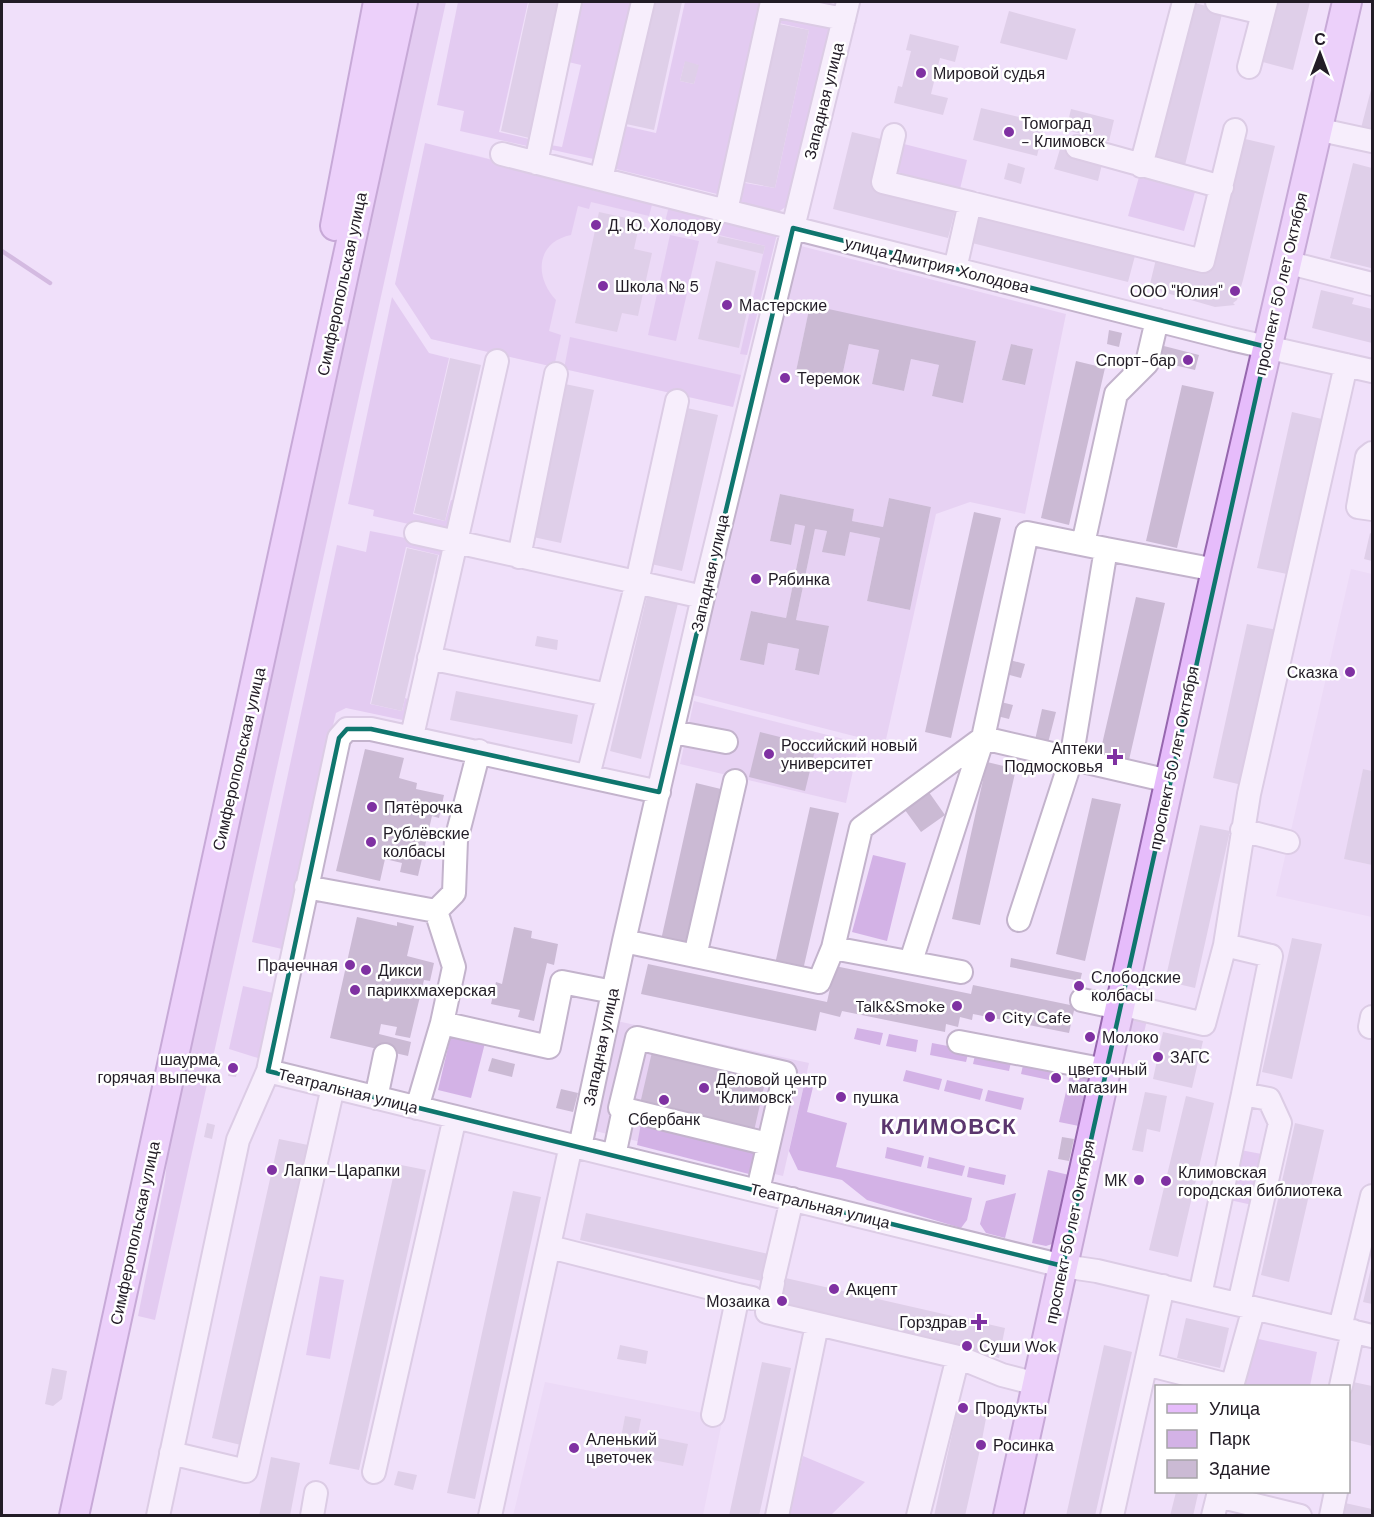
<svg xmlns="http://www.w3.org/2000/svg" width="1374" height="1517" font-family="'DM Sans',sans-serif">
<rect width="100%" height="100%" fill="#f0e0fa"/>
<path fill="#e7d2f3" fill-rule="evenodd" d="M471,154L777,234L733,407L431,339Z
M797,245L1066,314L1025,514L970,502L936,514L885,744L689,694ZM810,306L976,341L963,402L932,396L939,365L911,359L904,391L872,384L879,350L849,344L840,386L795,376ZM1011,344L1033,350L1024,385L1002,380ZM780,494L854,509L852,521L883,527L889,498L931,507L910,610L867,601L880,538L850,532L845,556L823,552L827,531L815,529L796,620L829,627L819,675L795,670L799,649L768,643L764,664L741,660L751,611L786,618L805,526L795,524L790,545L770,541Z
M1351,569L1372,574V771L1363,769L1345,859L1372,865V917L1276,896Z
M694,701L859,743L846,803L680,764Z
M617,1021L809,1063L783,1176L595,1131L594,1124Z
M545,1382L723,1417L703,1515L513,1516ZM625,1416L638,1434L687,1444L683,1466L618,1452Z"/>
<path fill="#d3b2e6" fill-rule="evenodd" d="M414,2H446L155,1320L138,1316L165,1181L169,1139Z
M458,2H528L499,132L529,139L527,146L460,131L464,111L437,105Z
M577,2H634L598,160L544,148L545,144L562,147L581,65L564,61Z
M685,2H769L725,196L616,169L625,126L656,133ZM685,62L698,65L694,84L680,81Z
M781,12L835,24L791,203L777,213L740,204L745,183L775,188L809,30L779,23Z
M425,143L653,201L649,216L591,202L589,209L578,206L571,235C536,242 534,277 556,300L549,331L561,335L554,367L431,339L395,284Z
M904,144L967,160L960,189L896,172Z
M1139,177L1195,192L1184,231L1128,216Z
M669,206L777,234L747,355L740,354L765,246L665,222Z
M670,235L699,241L676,341L648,335Z
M392,297L429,353L449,358L413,514L445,521L451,500L459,502L453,534L373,516L374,510L348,504Z
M570,337L741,375L733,407L564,369Z
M370,531L451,547L445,576L435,574L439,555L406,547L370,704L402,711L405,698L416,702L412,722L346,708L336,713L306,837L284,965H279L282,949L252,942L337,545L366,552Z
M873,855L906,863L887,941L852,932Z
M276,980L280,981L264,1060L229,1049L243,986L273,993Z
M1136,1018L1147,1020L1141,1046L1126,1043L1130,1022Z
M857,1028L883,1033L880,1045L854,1039Z
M889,1034L918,1040L916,1052L886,1046Z
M451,1035L485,1043L471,1098L438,1090Z
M932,1043L969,1050L966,1062L930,1055Z
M976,1051L1012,1058L1009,1071L973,1064Z
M1024,1061L1051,1066L1049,1080L1021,1074Z
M906,1070L942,1079L939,1090L903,1081Z
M1071,1070L1090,1077L1079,1126L1059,1122Z
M947,1080L983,1089L980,1100L944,1091Z
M804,1085L813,1087L807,1112L847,1123L836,1167L972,1198L967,1220L961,1228L867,1200L842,1180L798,1170L789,1151Z
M988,1090L1024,1098L1021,1110L985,1101Z
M642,1118L756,1147L749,1174L637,1145Z
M887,1147L924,1156L921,1167L885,1158Z
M1235,1149L1267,1155L1257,1206L1225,1199Z
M929,1157L965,1166L962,1176L927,1168Z
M969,1167L1006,1175L1004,1185L967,1177Z
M1048,1170L1069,1175L1055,1243L1046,1246L1032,1243Z
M1016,1193L1005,1238L986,1233L980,1224L986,1201Z
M320,1276L344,1280L330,1359L306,1355Z
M1254,1338L1317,1352L1310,1386H1242Z
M803,1456L865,1482L831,1515L788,1516Z"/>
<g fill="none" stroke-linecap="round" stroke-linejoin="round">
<path stroke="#b18dc4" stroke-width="4.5" d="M2,251L50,283"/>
</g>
<path fill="#cbbad4" d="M529,2H559L529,138L501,131Z
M652,2H682L654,130L626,124Z
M1190,2L1223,10L1185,165L1151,157Z
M1274,2H1310L1293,70L1259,61Z
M1009,11L1076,29L1067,60L1000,43Z
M779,24L809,30L775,188L745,182Z
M910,34L959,46L955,62L940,58L931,94L948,98L943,115L894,103L898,86L902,87L911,51L906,50Z
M685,61L699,65L694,84L680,81Z
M1372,86V131L1361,128Z
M981,108L1045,123L1037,156L973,140Z
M1071,109L1114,120L1109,141L1066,130Z
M852,132L885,140L874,187L956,207L948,238L833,209Z
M1241,138L1275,146L1243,280L1237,300L1233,303L1235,305L1215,307L1149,288L1157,255L1209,267Z
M1060,149L1103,160L1098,181L1054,169Z
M1008,163L1025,168L1021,184L1004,179Z
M1353,163L1372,168L1371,268L1330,258Z
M599,212L640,221L634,249L652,253L638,316L622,313L617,332L575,323Z
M980,213L1136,252L1128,282L972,243Z
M719,236L765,246L763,254L717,243Z
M716,261L756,271L739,348L698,339Z
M1321,290L1354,298L1352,304L1372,309V343L1312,328Z
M810,305L976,341L963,403L932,396L939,365L911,359L904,391L872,384L879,350L849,344L840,386L795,376Z
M1109,330L1122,333L1119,347L1107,344Z
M1011,344L1033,349L1025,385L1002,380Z
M1160,345L1199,355L1195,370L1157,361Z
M450,358L481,365L445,521L414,513Z
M1076,361L1105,368L1069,525L1041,518Z
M565,384L594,390L561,543L533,537Z
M1182,385L1214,392L1177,548L1146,541Z
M687,408L718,415L682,571L651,564Z
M1292,412L1322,419L1287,574L1257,568Z
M780,494L854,509L852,521L883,527L889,498L931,507L910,610L867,601L880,538L850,532L845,556L822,552L827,531L815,529L796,620L829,626L819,675L795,670L799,649L768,643L764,665L740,660L751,611L786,618L805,526L795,524L791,545L770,541Z
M974,512L1001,518L951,738L925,732Z
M1370,533L1372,534V561L1364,559Z
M407,548L438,555L402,711L371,704Z
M647,596L678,603L641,759L610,751Z
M1136,597L1165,603L1129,760L1100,753Z
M1247,624L1277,630L1242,785L1213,778Z
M537,636L558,640L557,650L535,646Z
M1010,660L1025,664L1021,678L1006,674Z
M456,691L578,715L572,744L450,720Z
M1001,702L1013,705L1009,719L997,716Z
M1042,709L1056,712L1048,743L1035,740Z
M760,732L816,746L805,791L749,777Z
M365,749L404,758L399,778L417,783L416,789L444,795L439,818L432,816L418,876L400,872L402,863L385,859L380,881L336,871Z
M987,762L1016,769L980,925L952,919Z
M1363,769L1372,771V865L1344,859Z
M696,783L725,790L690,946L661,940Z
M926,788L945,815L921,832L902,806Z
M1092,798L1121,804L1085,961L1056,954Z
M810,807L839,813L803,970L775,964Z
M1200,825L1230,831L1195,988L1165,981Z
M357,917L397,926V922L414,926L407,956L434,963L430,981L424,980L410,1038L395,1035L397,1027L381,1024L379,1034L411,1042L408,1056L330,1038Z
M514,927L532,931L531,938L558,944L554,965L547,963L534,1021L518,1017L520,1010L491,1004L496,982L502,984Z
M1292,938L1322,944L1292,1079L1262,1072Z
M1011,958L1082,973L1080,981L1010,967Z
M648,964L827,1002L835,966L971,994L973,985L1075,1006L1069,1033L973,1014L972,1020L960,1017L958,1027L946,1024L945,1032L842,1011L840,1017L820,1012L816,1031L641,994Z
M1163,1032L1203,1041L1192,1088L1153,1079Z
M652,1052L766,1078L754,1131L640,1104Z
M492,1058L515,1064L512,1077L488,1071Z
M231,1062L239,1064L236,1077L228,1076Z
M1051,1066L1059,1067L1056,1081L1049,1080Z
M561,1089L578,1093L573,1112L556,1108Z
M1145,1092L1167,1096L1160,1132L1147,1129L1143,1152L1132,1150Z
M1186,1096L1214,1103L1178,1257L1149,1250Z
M207,1123L215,1125L212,1139L204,1137Z
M1295,1123L1324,1130L1289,1282L1261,1275Z
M1062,1137L1074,1139L1069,1161L1058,1159Z
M279,1139L308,1145L241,1445L212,1438Z
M396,1164L426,1170L359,1470L329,1464Z
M513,1191L541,1197L475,1499L447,1493Z
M586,1213L773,1255L768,1274L1005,1328L999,1358L774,1307L779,1285L580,1240Z
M1372,1264V1304L1363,1302Z
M1186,1318L1229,1328L1220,1368L1177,1358Z
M620,1345L648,1351L646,1364L617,1359Z
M1104,1345L1132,1352L1095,1516H1066Z
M762,1362L791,1368L759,1516H729Z
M52,1368L67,1371L62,1399L53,1406L45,1404Z
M1353,1382L1372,1386V1446L1348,1440V1404Z
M958,1407L987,1413L981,1445L965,1516H934Z
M625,1416L641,1419L638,1434L688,1444L683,1466L618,1453Z
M271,1457L300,1463L290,1516H259Z
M398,1471L417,1475L413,1490L394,1485Z
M1176,1492L1198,1494L1193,1516H1170Z
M1345,1503L1372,1509V1516H1343Z"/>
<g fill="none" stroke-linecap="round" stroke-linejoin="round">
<g stroke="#c3b3cc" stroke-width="26">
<path id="minor" d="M1217,2L1263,13
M772,5L844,19
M1249,67L1266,2
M1316,129L1372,141
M894,135L883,182L970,203
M1077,147L1222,187
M502,154L1231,339L1372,371
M536,163L570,2
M1141,166L1184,2
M601,179L643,2
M726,211L772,2
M1286,262L1372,284
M955,269L970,203L1203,261L1235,130
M1372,453L1367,457L1358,507L1372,509
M416,533L703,597
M1083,544L1116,394L1147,363L1157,320
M519,557L556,374
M429,658L608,695
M673,732L726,742
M412,736L497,361
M588,776L637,582L677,401
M1242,830L1288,842
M306,887L436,911L454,893L456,840L479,751
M1019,920L1071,760L1106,549L1216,570
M624,941L819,982L833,948L961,972
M1225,945L1271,956L1243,1094
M833,948L861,828L983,738L1027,533L1106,549
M695,956L735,781
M911,961L983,738L1169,781
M1082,1000L1119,1008
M1120,1004L1204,1024L1225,945L1249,794L1346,365
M442,1023L549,1047L562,982L613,992
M1370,1027L1372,1017
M959,1042L1106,1070
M268,1071L1063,1266L1097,1271L1372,1336
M376,1098L385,1055
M417,1108L442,1023L454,967L436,911
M580,1147L624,941L703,597L848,2
M614,1156L624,1109
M758,1190L785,1073L637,1038L620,1108L768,1144
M550,1247L738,1295
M774,1276L792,1199
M773,1283L767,1312L958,1357L1002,1375L1037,1384
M1200,1295L1243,1094L1269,1099L1280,1123L1239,1304
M1340,1328L1372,1196
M1146,1364L1232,1386L1254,1308
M1341,1386L1353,1331
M713,1415L738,1295L752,1298
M171,1453L246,1471L333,1087
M374,1472L455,1117
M158,1516L238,1140L268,1071L339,738L347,729H371L659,792
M312,1516L316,1493
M490,1516L571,1145
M777,1516L817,1325
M918,1516L958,1357
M1112,1516L1163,1286
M1213,1516L1218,1496L1300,1516
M1331,1516L1336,1492"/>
</g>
<g stroke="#9667ae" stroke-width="32">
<path id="major" d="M335,226L378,2
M74,1516L403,2
M1008,1516L1216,570L1347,2"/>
</g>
<use href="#minor" stroke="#fff" stroke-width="22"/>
<use href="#major" stroke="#e6bcfb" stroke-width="28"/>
</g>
<path d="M0 0H1374V1517H0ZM793,228L1267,347L1063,1266L268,1071L339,738L347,729H371L659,792Z" fill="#f0e0fa" fill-opacity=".55" fill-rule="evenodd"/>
<path fill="none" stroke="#0f766e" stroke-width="4.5" stroke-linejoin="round" d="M793,228L1267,347L1063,1266L268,1071L339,738L347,729H371L659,792Z"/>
<g fill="#7f31a2" stroke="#fff" stroke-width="2">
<circle cx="921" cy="73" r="6"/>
<circle cx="1009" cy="132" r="6"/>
<circle cx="596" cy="225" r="6"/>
<circle cx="603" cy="286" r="6"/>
<circle cx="1235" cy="291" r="6"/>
<circle cx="727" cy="305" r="6"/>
<circle cx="1188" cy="360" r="6"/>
<circle cx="785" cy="378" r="6"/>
<circle cx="756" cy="579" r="6"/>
<circle cx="1350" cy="672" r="6"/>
<circle cx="769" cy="754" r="6"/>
<path d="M1112 748h6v6h6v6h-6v6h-6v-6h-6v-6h6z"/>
<circle cx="372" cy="807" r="6"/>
<circle cx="371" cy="842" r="6"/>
<circle cx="350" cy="965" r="6"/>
<circle cx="366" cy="970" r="6"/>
<circle cx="1079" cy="986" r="6"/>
<circle cx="355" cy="990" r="6"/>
<circle cx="957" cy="1006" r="6"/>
<circle cx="990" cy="1017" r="6"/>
<circle cx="1090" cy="1037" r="6"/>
<circle cx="1158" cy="1057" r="6"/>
<circle cx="233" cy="1068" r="6"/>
<circle cx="1056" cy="1078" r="6"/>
<circle cx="704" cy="1088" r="6"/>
<circle cx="841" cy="1097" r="6"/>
<circle cx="664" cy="1100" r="6"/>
<circle cx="272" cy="1170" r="6"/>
<circle cx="1139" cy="1180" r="6"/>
<circle cx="1166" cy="1181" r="6"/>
<circle cx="834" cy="1289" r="6"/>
<circle cx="782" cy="1301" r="6"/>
<path d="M976 1313h6v6h6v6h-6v6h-6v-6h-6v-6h6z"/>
<circle cx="967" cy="1346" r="6"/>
<circle cx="963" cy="1408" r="6"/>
<circle cx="981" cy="1445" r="6"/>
<circle cx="574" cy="1448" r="6"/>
</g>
<g text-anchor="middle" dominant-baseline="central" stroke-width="5" stroke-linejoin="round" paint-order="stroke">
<g font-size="16" fill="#221c26" stroke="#fff" text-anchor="start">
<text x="933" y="73">Мировой судья</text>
<text x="1021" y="123">Томоград<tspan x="1021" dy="18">- Климовск</tspan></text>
<text x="608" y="225">Д. Ю. Холодову</text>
<text x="615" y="286">Школа № 5</text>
<text x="1223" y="291" text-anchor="end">ООО "Юлия"</text>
<text x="739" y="305">Мастерские</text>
<text x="1176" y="360" text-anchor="end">Спорт-бар</text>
<text x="797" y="378">Теремок</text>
<text x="768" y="579">Рябинка</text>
<text x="1338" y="672" text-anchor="end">Сказка</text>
<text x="781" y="745">Российский новый<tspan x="781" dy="18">университет</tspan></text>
<text x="1103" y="748" text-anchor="end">Аптеки<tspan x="1103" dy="18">Подмосковья</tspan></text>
<text x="384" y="807">Пятёрочка</text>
<text x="383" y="833">Рублёвские<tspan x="383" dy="18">колбасы</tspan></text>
<text x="338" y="965" text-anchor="end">Прачечная</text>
<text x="378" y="970">Дикси</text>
<text x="1091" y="977">Слободские<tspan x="1091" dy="18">колбасы</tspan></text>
<text x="367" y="990">парикхмахерская</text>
<text x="945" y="1006" text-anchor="end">Talk&amp;Smoke</text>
<text x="1002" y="1017">City Cafe</text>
<text x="1102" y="1037">Молоко</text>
<text x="1170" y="1057">ЗАГС</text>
<text x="221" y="1059" text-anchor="end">шаурма,<tspan x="221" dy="18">горячая выпечка</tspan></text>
<text x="1068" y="1069">цветочный<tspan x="1068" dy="18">магазин</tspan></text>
<text x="716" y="1079">Деловой центр<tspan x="716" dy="18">"Климовск"</tspan></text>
<text x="853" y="1097">пушка</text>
<text x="664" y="1119" text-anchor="middle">Сбербанк</text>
<text x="284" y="1170">Лапки-Царапки</text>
<text x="1178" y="1172">Климовская<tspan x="1178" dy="18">городская библиотека</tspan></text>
<text x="1127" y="1180" text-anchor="end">МК</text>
<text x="846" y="1289">Акцепт</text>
<text x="770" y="1301" text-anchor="end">Мозаика</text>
<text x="967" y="1322" text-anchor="end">Горздрав</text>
<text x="979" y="1346">Суши Wok</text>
<text x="975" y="1408">Продукты</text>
<text x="586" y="1439">Аленький<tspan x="586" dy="18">цветочек</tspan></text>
<text x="993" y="1445">Росинка</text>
</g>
<g font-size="16" fill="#221c26" stroke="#fff">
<text transform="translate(824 101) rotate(-76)">Западная улица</text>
<text transform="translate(937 265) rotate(14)">улица Дмитрия Холодова</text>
<text transform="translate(342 284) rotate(-78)">Симферопольская улица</text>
<text transform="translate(1281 284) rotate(-77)">проспект 50 лет Октября</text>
<text transform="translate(710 573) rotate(-77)">Западная улица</text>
<text transform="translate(1174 758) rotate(-78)">проспект 50 лет Октября</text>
<text transform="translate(239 759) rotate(-77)">Симферопольская улица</text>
<text transform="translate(601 1047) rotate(-78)">Западная улица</text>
<text transform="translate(348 1091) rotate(14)">Театральная улица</text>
<text transform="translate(820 1206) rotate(14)">Театральная улица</text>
<text transform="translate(1070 1232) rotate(-78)">проспект 50 лет Октября</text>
<text transform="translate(135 1233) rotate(-78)">Симферопольская улица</text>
</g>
<g font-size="22" font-weight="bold" letter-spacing="1.5" fill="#5b366e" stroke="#fff">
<text x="949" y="1126">КЛИМОВСК</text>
</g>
</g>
<rect width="1374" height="1517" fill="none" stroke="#221c26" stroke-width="6"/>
<rect x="1155" y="1385" width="195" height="108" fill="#ffffff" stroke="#a7a4a8" stroke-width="1.5"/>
<rect x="1167" y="1404" width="30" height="9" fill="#e6bcfb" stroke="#a7a4a8" stroke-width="1.5"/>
<text x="1209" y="1415" font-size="18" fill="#221c26">Улица</text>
<rect x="1167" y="1430" width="30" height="18" fill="#d3b2e6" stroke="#a7a4a8" stroke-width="1.5"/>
<text x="1209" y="1445" font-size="18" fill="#221c26">Парк</text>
<rect x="1167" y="1460" width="30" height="18" fill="#cbbad4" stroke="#a7a4a8" stroke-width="1.5"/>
<text x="1209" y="1475" font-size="18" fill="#221c26">Здание</text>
<g transform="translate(1320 54)" stroke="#ffffff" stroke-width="4.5" paint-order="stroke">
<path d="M0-4.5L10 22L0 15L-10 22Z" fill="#221c26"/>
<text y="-9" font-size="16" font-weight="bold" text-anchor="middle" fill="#221c26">С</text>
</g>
</svg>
